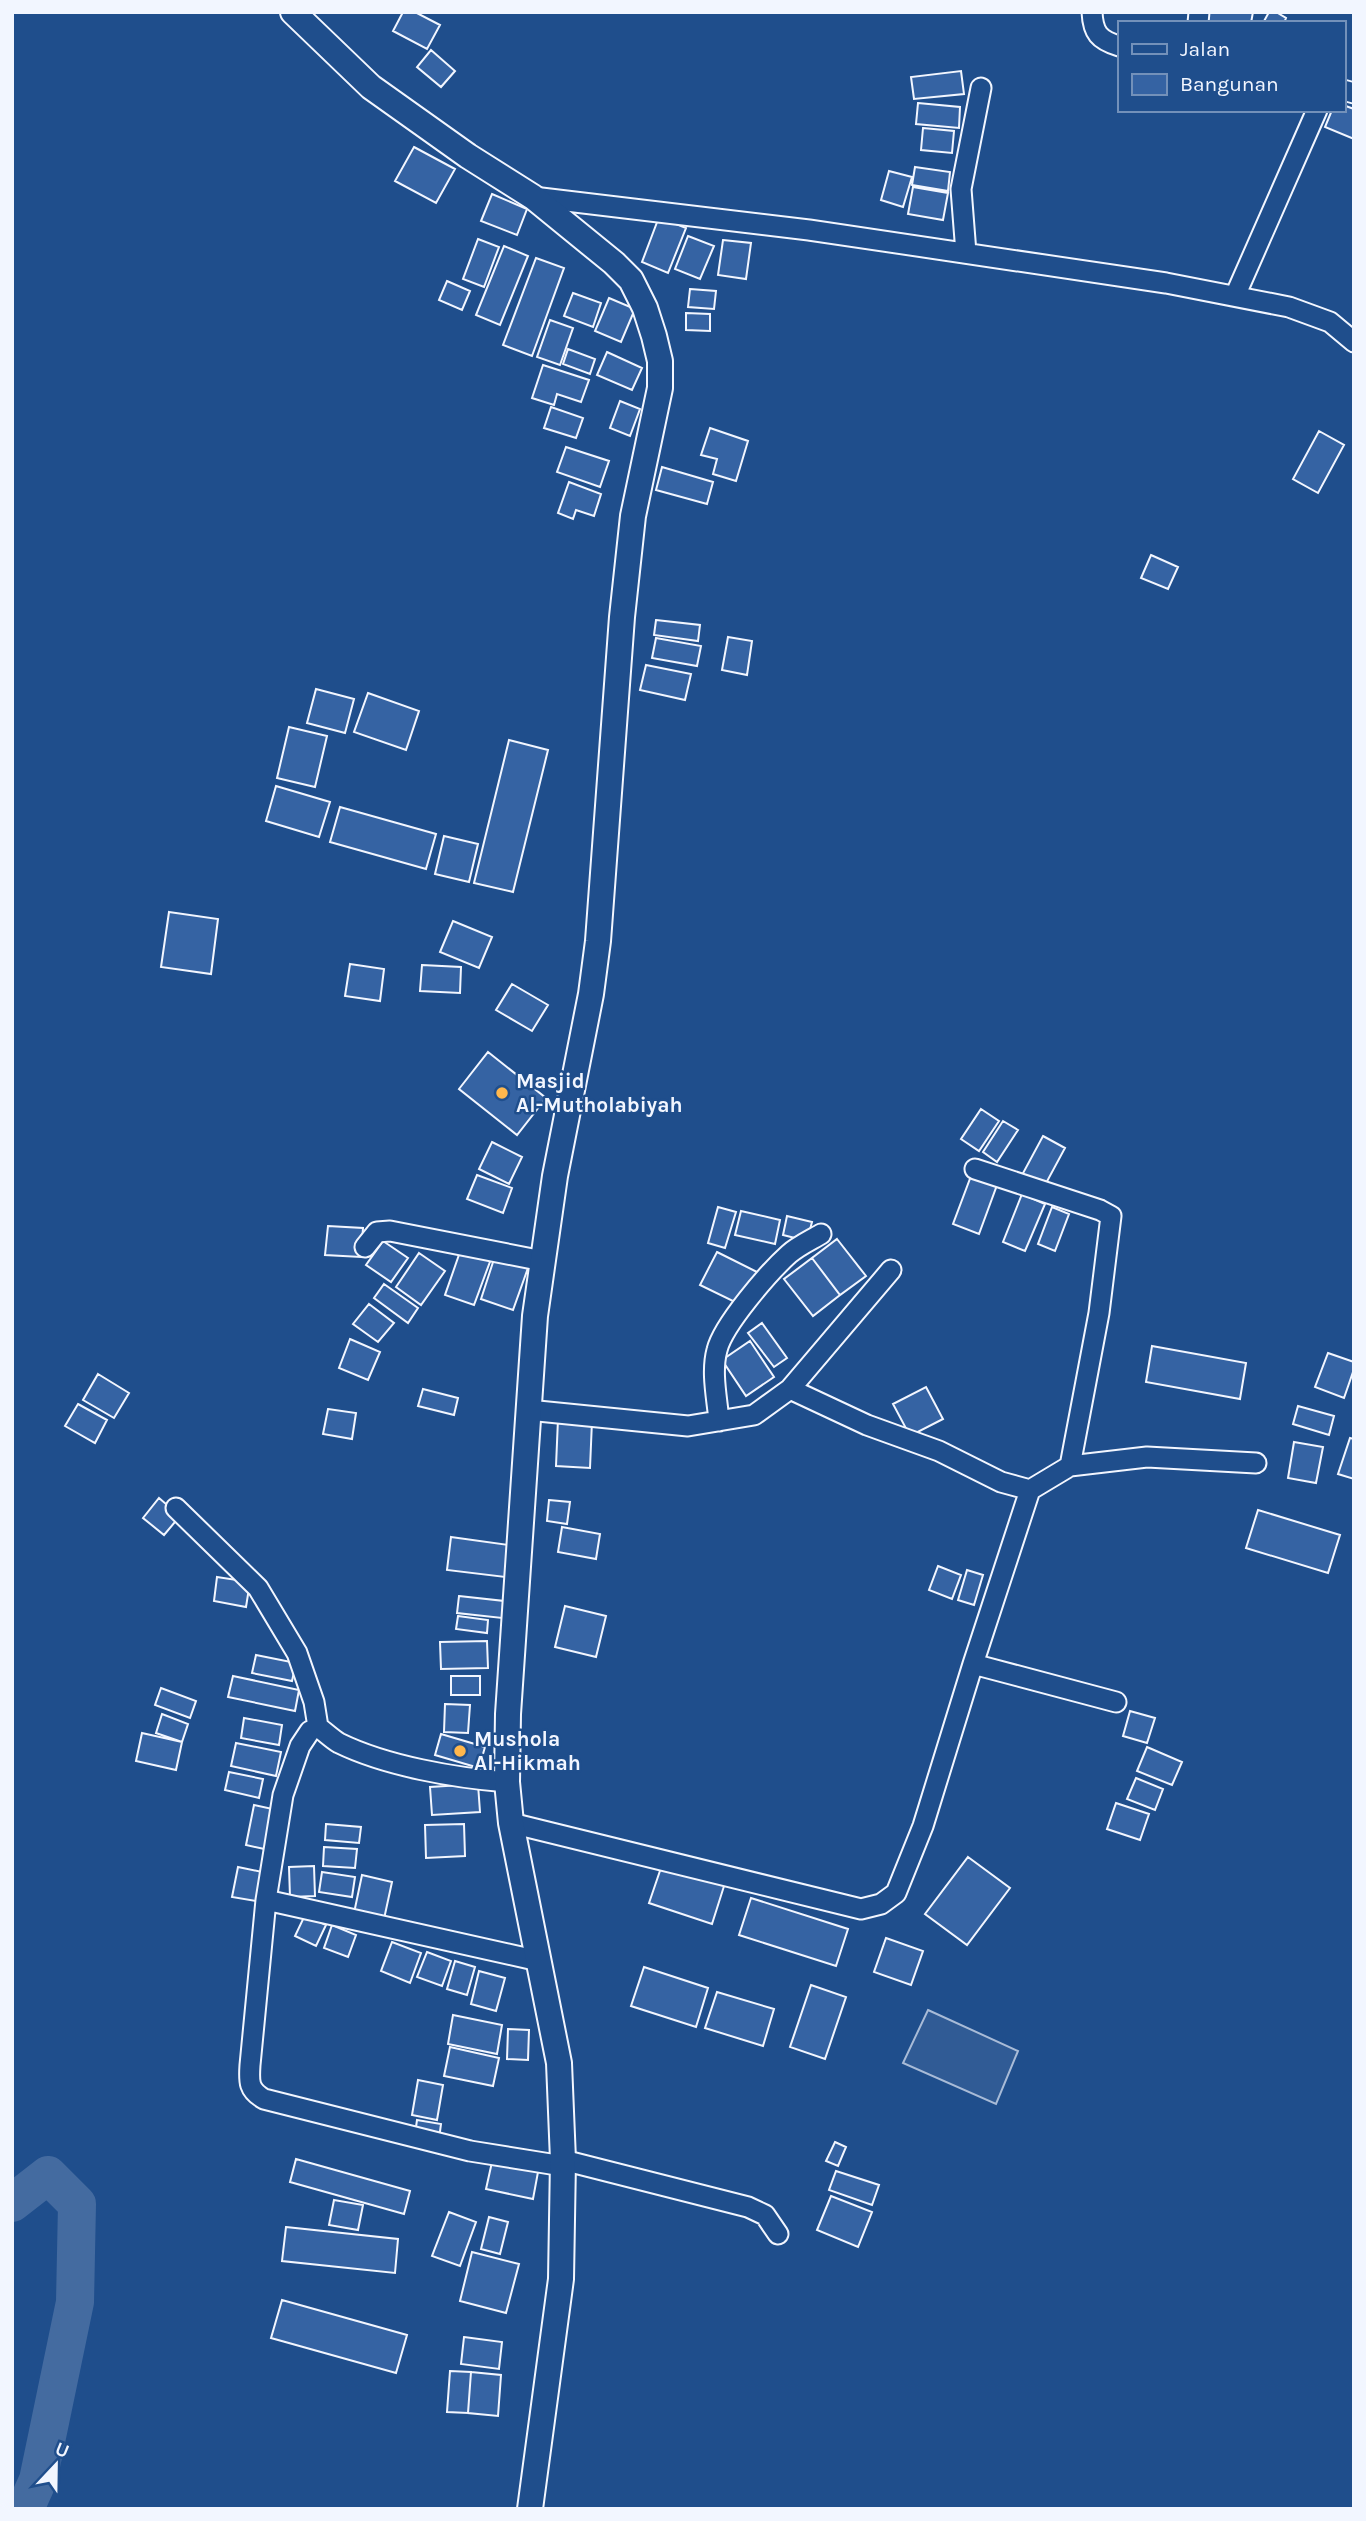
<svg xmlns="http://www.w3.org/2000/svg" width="1366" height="2521" font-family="Karla,sans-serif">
<rect width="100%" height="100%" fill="#1f4e8c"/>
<path fill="#305b95" stroke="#a8bbd7" stroke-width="2" d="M928,2010L1018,2051L996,2104L903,2063Z"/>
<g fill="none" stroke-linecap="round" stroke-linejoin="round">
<path stroke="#446ba0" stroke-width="38" d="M12,2203L48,2175L77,2204L75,2302L38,2480L25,2509"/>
</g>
<path fill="#3563a3" stroke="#f2f6ff" stroke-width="2" d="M403,12H415L440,25L427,49L393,31Z
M1207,12H1253L1251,23H1205Z
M1269,12H1276L1286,18L1284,23H1263Z
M431,50L455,71L441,87L417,67Z
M961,71L964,94L914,99L911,77Z
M918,103L960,107L959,128L916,124Z
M1343,105L1354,109V139L1325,127L1332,110H1343Z
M923,128L954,131L952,153L921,150Z
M414,147L455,169L436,203L395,181Z
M915,167L950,172L948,191L912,185Z
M889,171L912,177L903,207L881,200Z
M913,187L948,193L943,220L908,214Z
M492,194L527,209L517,235L481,221Z
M659,217L686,228L668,273L642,262Z
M688,236L714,246L700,279L675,269Z
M478,239L499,247L484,287L463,279Z
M723,240L751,243L746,279L718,275Z
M504,246L528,256L500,325L476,315Z
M536,258L564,268L532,356L503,345Z
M447,281L470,291L462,310L439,300Z
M690,289L716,291L714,309L688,307Z
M573,293L601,303L593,327L564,316Z
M609,298L635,309L621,342L595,331Z
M686,313L710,314V331L686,330Z
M550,320L573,328L560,365L537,357Z
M568,349L595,359L590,374L563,364Z
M607,352L642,368L632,390L597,375Z
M543,365L589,380L581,402L557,394L554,405L532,398Z
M620,401L640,409L630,436L610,428Z
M551,407L583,418L576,438L544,428Z
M710,428L748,441L736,481L713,474L717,459L701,455Z
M1319,431L1344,445L1318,493L1293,479Z
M566,447L609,461L600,487L557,472Z
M662,467L713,482L707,504L656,490Z
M569,482L601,494L594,516L576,510L573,519L558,513Z
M1151,555L1178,567L1168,589L1141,578Z
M656,620L700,625L698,641L654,635Z
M728,637L752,641L747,675L722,670Z
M656,638L701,646L697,666L652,658Z
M646,665L691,674L685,700L640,690Z
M316,689L354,699L345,733L307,723Z
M368,693L419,711L406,750L354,732Z
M289,727L327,736L315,787L277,778Z
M509,740L548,750L513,892L474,883Z
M276,786L330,802L319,837L266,821Z
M340,807L436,834L426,869L330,842Z
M444,836L478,844L469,882L435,874Z
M169,912L218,919L211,974L161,967Z
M453,921L492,937L479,968L440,952Z
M350,964L384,969L380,1001L345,996Z
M422,965L461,967L460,993L420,991Z
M512,984L548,1005L532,1031L496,1010Z
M488,1052L546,1098L517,1135L459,1089Z
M981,1109L999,1121L979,1151L961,1139Z
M1003,1121L1018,1130L997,1162L983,1152Z
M1043,1136L1065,1148L1044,1187L1022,1175Z
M492,1142L522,1157L509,1184L479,1169Z
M477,1175L512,1188L503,1213L467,1199Z
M971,1176L997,1185L979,1234L953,1224Z
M1022,1194L1045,1204L1025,1251L1003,1242Z
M718,1207L736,1212L725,1248L708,1243Z
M1052,1207L1069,1214L1055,1251L1038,1244Z
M741,1211L780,1220L775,1244L735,1235Z
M787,1216L812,1222L807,1241L783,1235Z
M328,1226L363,1228L361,1257L325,1255Z
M837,1239L866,1276L840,1295L812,1258Z
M383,1241L408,1258L391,1282L366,1265Z
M461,1249L491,1259L474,1305L445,1295Z
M717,1252L757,1272L741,1305L700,1285Z
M419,1253L445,1271L421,1305L396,1287Z
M495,1256L528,1268L513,1310L481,1299Z
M812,1258L840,1295L813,1316L784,1279Z
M384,1284L418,1308L408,1323L374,1298Z
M369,1304L394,1323L378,1342L353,1324Z
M762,1323L787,1358L774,1367L748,1333Z
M350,1339L380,1352L368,1380L339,1368Z
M750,1341L774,1377L746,1396L722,1360Z
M1152,1346L1246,1363L1240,1399L1146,1382Z
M1328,1353L1354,1362V1369L1344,1398L1315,1387Z
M98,1374L129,1393L114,1418L83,1400Z
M926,1387L943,1419L910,1436L893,1404Z
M423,1389L458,1398L454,1415L418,1406Z
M78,1404L107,1420L95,1443L65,1426Z
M1298,1406L1334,1416L1329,1435L1293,1424Z
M328,1409L356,1413L352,1439L323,1434Z
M558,1419L592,1421L590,1468L556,1466Z
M1350,1438L1354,1439V1479L1338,1474Z
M1294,1442L1323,1447L1316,1483L1288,1478Z
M159,1498L180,1516L164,1535L143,1518Z
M549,1500L570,1502L567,1524L547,1521Z
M1258,1510L1340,1535L1328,1573L1246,1548Z
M562,1527L600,1534L596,1559L558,1552Z
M451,1537L509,1545L505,1577L447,1570Z
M938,1566L961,1575L952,1599L929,1590Z
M967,1570L983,1575L974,1605L958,1600Z
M217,1577L250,1582L246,1607L214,1601Z
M459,1596L504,1601L502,1618L457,1613Z
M565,1606L606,1616L596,1657L555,1647Z
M458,1616L488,1620L487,1633L456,1629Z
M487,1641L488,1668L441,1669L440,1642Z
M256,1655L296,1663L292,1681L252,1673Z
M233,1676L299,1690L295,1711L228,1697Z
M451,1676H480V1695H451Z
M161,1688L196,1701L190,1718L155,1705Z
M445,1704L470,1705L468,1733L444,1732Z
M1130,1711L1155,1718L1147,1743L1123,1736Z
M162,1714L188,1724L182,1742L156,1733Z
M244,1718L282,1725L279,1745L241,1738Z
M142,1733L182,1742L176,1770L136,1761Z
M441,1734L485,1747L479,1768L435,1755Z
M236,1743L281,1752L276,1776L231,1766Z
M1147,1747L1182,1762L1172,1785L1137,1771Z
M229,1772L263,1779L259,1798L225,1790Z
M1136,1778L1163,1789L1155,1810L1127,1799Z
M478,1784L480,1812L432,1815L430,1787Z
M1116,1803L1149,1814L1140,1840L1107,1829Z
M254,1805L277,1810L269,1850L246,1845Z
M326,1824L361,1827L359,1843L325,1840Z
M464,1824L465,1856L426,1858L425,1825Z
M324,1847L357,1849L355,1868L323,1866Z
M968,1857L1010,1888L967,1945L925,1914Z
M663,1862L725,1883L712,1924L649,1903Z
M314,1866L315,1896L290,1897L289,1867Z
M238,1867L267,1873L262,1902L232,1897Z
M322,1872L355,1877L352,1897L319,1892Z
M362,1875L392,1882L384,1919L354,1913Z
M751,1898L848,1929L836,1966L739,1935Z
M305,1915L326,1925L316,1946L295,1936Z
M332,1925L356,1935L348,1957L324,1948Z
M886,1938L923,1951L911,1985L874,1972Z
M392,1942L421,1953L410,1983L381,1971Z
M427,1952L451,1961L442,1986L417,1977Z
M455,1961L475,1967L467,1995L447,1989Z
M644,1967L708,1988L696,2027L631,2006Z
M479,1971L505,1978L496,2011L471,2004Z
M811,1985L846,1997L825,2059L790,2047Z
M717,1992L774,2009L763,2046L705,2028Z
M453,2015L502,2025L497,2054L448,2044Z
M508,2029L529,2030L528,2060L507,2059Z
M450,2047L499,2058L493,2086L444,2076Z
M418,2080L443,2085L437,2120L412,2115Z
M417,2120L441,2124L439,2139L415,2134Z
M835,2142L846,2147L838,2166L826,2161Z
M296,2159L410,2191L404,2214L290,2182Z
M492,2162L538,2172L533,2199L486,2189Z
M836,2171L879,2185L872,2205L829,2190Z
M831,2196L872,2212L858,2247L817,2230Z
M334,2200L363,2205L358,2230L329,2225Z
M449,2212L476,2222L460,2266L432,2256Z
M489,2217L508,2222L500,2254L481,2249Z
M286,2227L398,2239L395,2273L282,2261Z
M472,2252L519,2264L506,2313L460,2301Z
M282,2300L407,2335L396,2373L271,2338Z
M464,2337L502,2342L499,2369L461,2364Z
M450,2371L471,2372L468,2413L447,2412Z
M471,2372L501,2375L498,2416L468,2413Z"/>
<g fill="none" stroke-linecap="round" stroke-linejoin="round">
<g stroke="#f2f6ff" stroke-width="23">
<path id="minor" d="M1092,12C1093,33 1099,40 1119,46
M1198,23L1199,12
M1343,90L1354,93
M533,197L809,230L1166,283L1289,307L1330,322L1354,342
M966,253L961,189L981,88
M1235,296L1317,110
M365,1247L377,1232L390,1231L543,1261
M790,1389L867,1425L939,1451L1001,1482L1030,1490
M528,1410L688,1426L754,1415L790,1389L891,1270
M719,1421C717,1398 711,1372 717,1350C723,1325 769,1272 789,1254C798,1246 811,1240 821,1234
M1070,1466L1147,1457L1256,1463
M176,1508L258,1588L297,1653L314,1702L318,1727C325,1732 332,1739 339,1743C386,1766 455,1778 507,1782
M973,1664L1116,1702
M318,1727L310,1731L300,1746L283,1795L266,1900L250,2065C249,2081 248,2090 264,2099L470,2151L563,2166
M511,1823L861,1909L881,1904L896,1893L923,1826L973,1664L1030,1490L1070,1466L1099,1313L1111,1216L1100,1210L975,1169
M266,1900L539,1961
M563,2160L748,2207L765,2215L778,2234"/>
</g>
<g stroke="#f2f6ff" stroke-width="28">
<path id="tertiary" d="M293,12L371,87L468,156L533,197L614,263L631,280L645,308L654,336L660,361V388L633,516L622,617L598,941L591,994L555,1176L535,1316L508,1714L507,1782L511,1823L559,2063L563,2160L561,2279L530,2509"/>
</g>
<use href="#minor" stroke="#1f4e8c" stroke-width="19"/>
<use href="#tertiary" stroke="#1f4e8c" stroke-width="24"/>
</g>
<g fill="#ffb74d" stroke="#1f4e8c" stroke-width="2.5">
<circle cx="502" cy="1093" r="7"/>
<circle cx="460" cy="1751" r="7"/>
</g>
<g text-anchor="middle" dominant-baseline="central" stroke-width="5" stroke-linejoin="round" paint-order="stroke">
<g font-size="21" font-weight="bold" fill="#f2f6ff" stroke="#1f4e8c" text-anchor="start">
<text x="516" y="1081">Masjid<tspan x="516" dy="24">Al-Mutholabiyah</tspan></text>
<text x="474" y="1739">Mushola<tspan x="474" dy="24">Al-Hikmah</tspan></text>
</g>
</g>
<rect width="1366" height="2521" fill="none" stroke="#f2f6ff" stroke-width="28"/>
<rect x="1118" y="21" width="228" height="91" fill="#1f4e8c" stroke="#7391ba" stroke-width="2"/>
<rect x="1132" y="44" width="35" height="10" fill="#1f4e8c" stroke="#7391ba" stroke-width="2"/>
<text x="1180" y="56" font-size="21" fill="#f2f6ff">Jalan</text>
<rect x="1132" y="74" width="35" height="21" fill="#3563a3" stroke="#7391ba" stroke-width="2"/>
<text x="1180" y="91" font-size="21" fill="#f2f6ff">Bangunan</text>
<g transform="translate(56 2465) rotate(22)" stroke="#1f4e8c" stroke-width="5" paint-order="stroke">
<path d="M0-5L12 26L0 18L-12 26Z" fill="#f2f6ff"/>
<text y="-10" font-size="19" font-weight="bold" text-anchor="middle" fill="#f2f6ff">U</text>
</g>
</svg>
